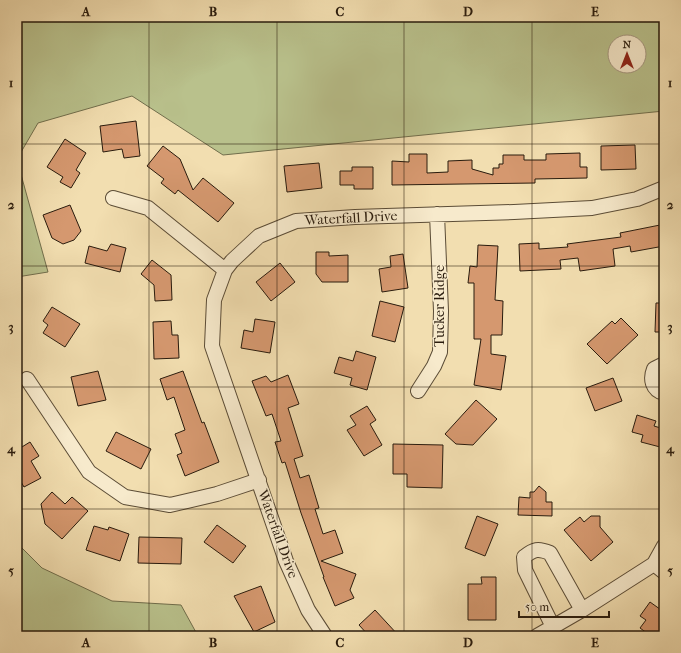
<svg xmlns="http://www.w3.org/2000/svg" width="681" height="653" font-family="'IM FELL French Canon',serif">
<rect width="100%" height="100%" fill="#f2deb0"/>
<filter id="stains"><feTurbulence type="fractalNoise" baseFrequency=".005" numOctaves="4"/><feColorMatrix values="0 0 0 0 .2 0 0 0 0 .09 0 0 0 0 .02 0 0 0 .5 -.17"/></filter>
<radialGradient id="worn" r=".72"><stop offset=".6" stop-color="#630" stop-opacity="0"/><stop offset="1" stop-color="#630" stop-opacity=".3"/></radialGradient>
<path fill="#b9c18c" stroke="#716e4c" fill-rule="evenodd" d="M17,17H664V111L223,155L132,96L38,123L17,159ZM615,42H639V66H615Z
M17,160L48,272L17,277Z
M17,543L42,568L112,601L181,605L198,636H17Z"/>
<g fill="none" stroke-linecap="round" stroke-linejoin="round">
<path stroke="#6d7c6c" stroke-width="3.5" d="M17,21L18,17"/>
</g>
<path fill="#d5986f" stroke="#291b0d" d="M136,121L140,156L124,158L122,149L103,152L100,126Z
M65,139L86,153L76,170L80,173L71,188L60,182L63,177L47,167Z
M635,145L636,169L601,170V146Z
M163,146L180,159L193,190L203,178L234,203L218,222L178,190L175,194L161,183L164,179L147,166Z
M580,153V167H587V178L535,179V183L392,185V161L409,162V154H427V173L448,172V161L472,160V169L493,175V168H499V164H503V155H524V160H546V154Z
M319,163L322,188L287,192L284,166Z
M352,167H373V189H354V185H340V171H352Z
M70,205L81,231L74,240L63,244L52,238L43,215Z
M660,225L664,246L631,252L630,246L613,249L615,266L580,271L578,258L560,260L561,269L520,271L519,244L539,243V249L568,247L567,244L621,237L620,233Z
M111,244L126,248L120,272L85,263L89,246L107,251Z
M478,245L498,246L495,300L503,301L502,335H491V354L506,356L501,390L474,385L481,339H474V283H468L470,266L477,267Z
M316,252H329V256L348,255V282H322L316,274Z
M403,254L408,288L382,292L379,269L391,267L390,256Z
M152,260L171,275L172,300L155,301L154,285L141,274Z
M280,263L295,282L271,301L256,282Z
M380,301L404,307L395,342L372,336Z
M656,303H664V332H655Z
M52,307L80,324L65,347L43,333L48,325L43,321Z
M621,318L638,335L607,364L587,344L612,321L615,324Z
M255,319L275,322L270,353L241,348L244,330L253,332Z
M171,321L172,335H178L179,358L154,359L153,322Z
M356,351L376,357L367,390L350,385L352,378L334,373L339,357L353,361Z
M98,371L106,400L78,406L71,377Z
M183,371L202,423L204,422L219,462L185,476L177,455L182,453L175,434L185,430L174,397L167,400L160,379Z
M288,375L299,404L288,408L303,456L294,459L300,478L309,475L319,508L315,509L323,534L335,530L343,553L321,561L356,574L350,590L354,598L335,606L323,577H324L301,513L285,462L282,463L275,442L281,441L272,414L266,416L252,381L266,376L271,382Z
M613,378L622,401L595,411L586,388Z
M476,400L497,419L473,445L456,444L445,434Z
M367,406L376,420L370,424L382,445L364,456L347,430L356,425L350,416Z
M637,415L656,421L654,426L664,429V448L641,442L643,435L632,432Z
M116,432L151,449L141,469L106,451Z
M30,442L39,456L31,461L41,478L24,487L17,475V450Z
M393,444L443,445L442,488L407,487V474H393Z
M539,486L546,492V502H552V516L518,515L519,497L530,498V492H534Z
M52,492L65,504L72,497L88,511L62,539L45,524L41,504Z
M477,516L498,524L485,556L465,548Z
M591,516H600V527L613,542L591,561L564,530L580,517L584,522Z
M217,525L246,546L233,563L204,542Z
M94,526L108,530L109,527L129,534L120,561L86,550Z
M139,537L182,538L181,564L138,563Z
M481,577H496V620H468V584H482Z
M261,586L275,622L254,632L234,596Z
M650,602L664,612V636H651L640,628L646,620L640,616Z
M375,610L399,636H369L359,625Z"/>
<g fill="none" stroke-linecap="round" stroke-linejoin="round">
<g stroke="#5b4c36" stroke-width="16">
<path id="street" d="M113,198L148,208L225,270
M664,364L654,369C650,379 652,390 664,393
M27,379L89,472L125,497L170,505L217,494L259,480
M418,391L434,366L440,352L441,311L437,214
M654,564L664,572
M553,627L525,570L524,557C534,549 538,548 550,553L582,610
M325,636L308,610L286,561L212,346L214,300L225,270L232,261L259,236L296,221L355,217L514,212L592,208L637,199L664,188
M537,636L582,610L654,564L664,546"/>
</g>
<use href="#street" stroke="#f7eacc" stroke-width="14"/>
</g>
<path fill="none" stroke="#291b0d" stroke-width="1" stroke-opacity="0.55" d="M149,17V636M277,17V636M404,17V636M532,17V636M17,144H664M17,266H664M17,387H664M17,509H664"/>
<g text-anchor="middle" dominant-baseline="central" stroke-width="3" stroke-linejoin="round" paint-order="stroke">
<g font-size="14" fill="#291b0d" stroke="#f7eacc">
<text transform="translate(351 218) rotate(-3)">Waterfall Drive</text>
<text transform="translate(439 306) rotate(-90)">Tucker Ridge</text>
<text transform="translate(278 534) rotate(70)">Waterfall Drive</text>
</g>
</g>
<rect width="681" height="653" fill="none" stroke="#f2deb0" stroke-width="44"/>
<g transform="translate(627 54)"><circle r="19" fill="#f7eacc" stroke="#a59780"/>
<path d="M0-3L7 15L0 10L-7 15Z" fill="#8f2418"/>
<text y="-6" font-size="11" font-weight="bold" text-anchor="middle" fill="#291b0d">N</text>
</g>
<path d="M519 611v6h90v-6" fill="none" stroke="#291b0d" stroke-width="2"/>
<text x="525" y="611" font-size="12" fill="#291b0d" stroke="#f7eacc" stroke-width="3" paint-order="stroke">50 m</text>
<rect x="22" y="22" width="637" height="609" fill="none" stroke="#291b0d" stroke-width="1.5"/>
<g font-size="13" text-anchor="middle" font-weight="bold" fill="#291b0d">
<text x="86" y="16">A</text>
<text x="213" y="16">B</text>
<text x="340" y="16">C</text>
<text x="468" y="16">D</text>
<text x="595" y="16">E</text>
<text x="11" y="87">1</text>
<text x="670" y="87">1</text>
<text x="11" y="209">2</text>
<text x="670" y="209">2</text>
<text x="11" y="331">3</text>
<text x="670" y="331">3</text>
<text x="11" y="453">4</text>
<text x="670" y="453">4</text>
<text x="11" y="575">5</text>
<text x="670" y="575">5</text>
<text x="86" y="647">A</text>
<text x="213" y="647">B</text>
<text x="340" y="647">C</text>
<text x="468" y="647">D</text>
<text x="595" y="647">E</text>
</g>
<rect width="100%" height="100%" filter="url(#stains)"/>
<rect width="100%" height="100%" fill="url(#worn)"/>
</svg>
